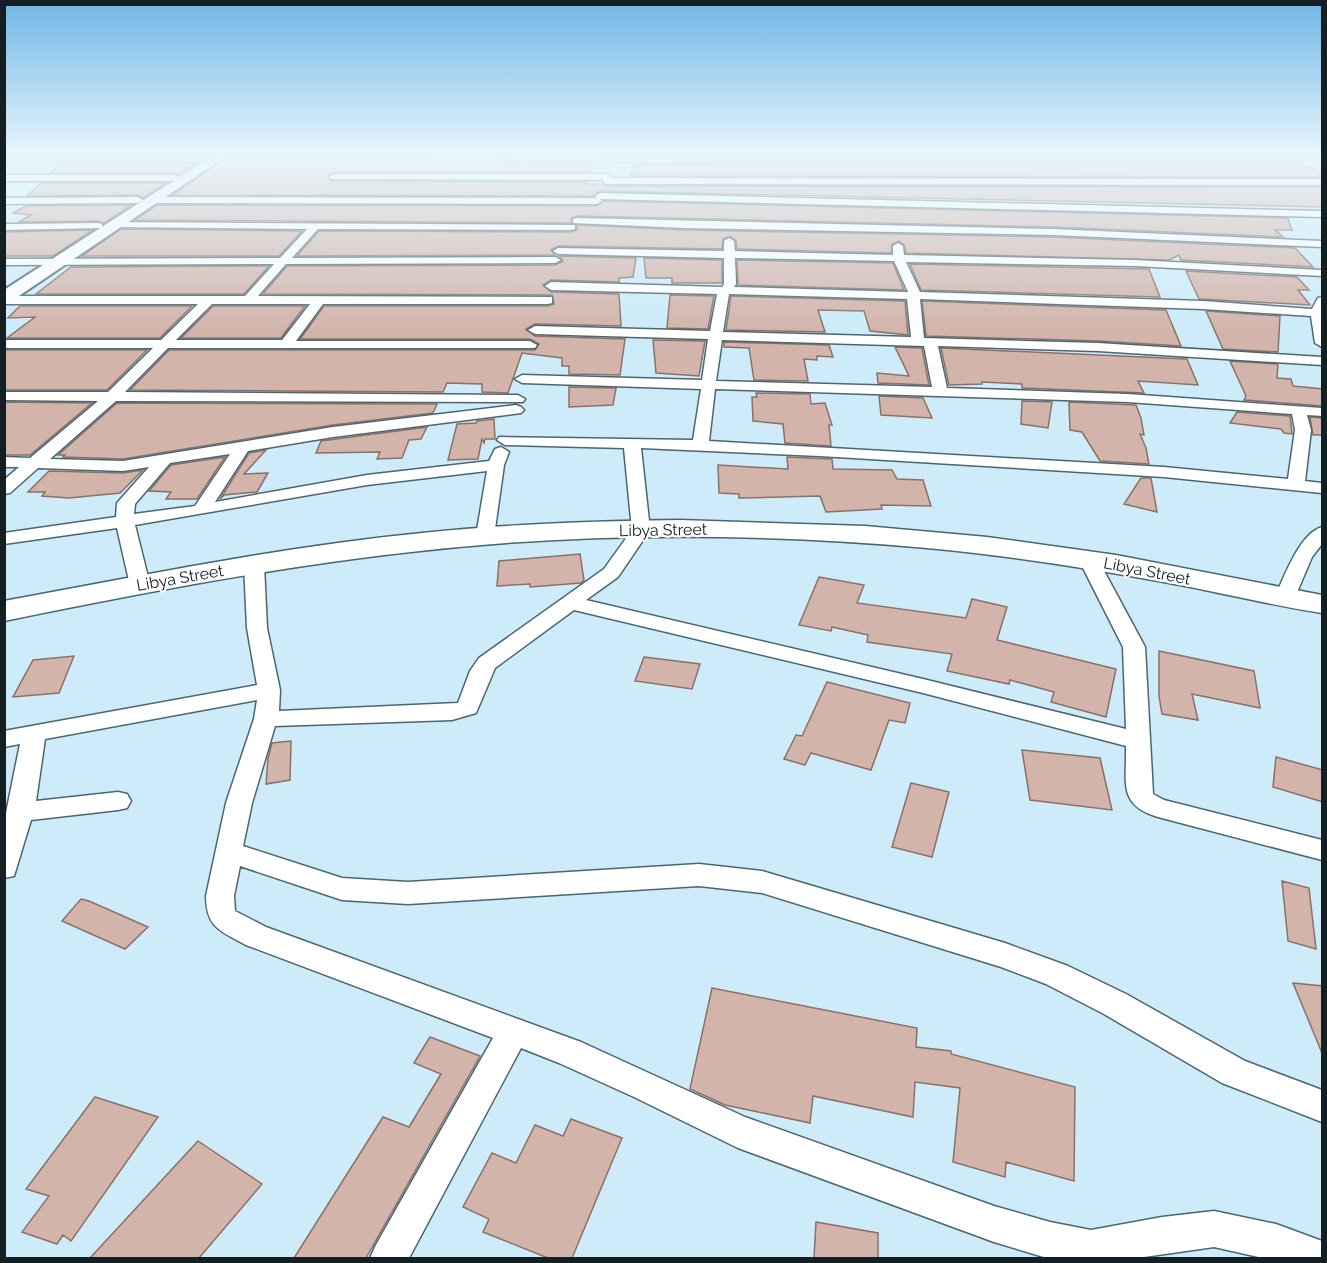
<svg xmlns="http://www.w3.org/2000/svg" width="1327" height="1263" font-family="Raleway,sans-serif">
<rect width="100%" height="100%" fill="#cdebf9"/>
<path fill="#d2b4ab" stroke="#8b7067" stroke-width="1.5" d="M231,154H352V159L357,161L593,162L590,172H334L327,177L331,181L586,182V184H602L607,186L1323,187V207L600,191L593,196L173,195Z
M1298,162L1323,174V177L631,176L634,164Z
M60,163H196L179,175L175,173H51Z
M41,183H165L143,198L138,195L27,196Z
M604,201L1288,218L1292,230H1275L1283,237L1053,227L577,216L571,218V223L135,220L157,205L597,206Z
M131,205L104,223L98,221L19,222L31,215L13,213L26,206Z
M577,225L684,230L1053,237L1295,248L1313,267L1181,260L1179,255L1169,260L906,253L905,246L899,241L892,244L891,253L737,249L736,241L730,236L723,239L722,249L558,246L551,250L555,255L297,256L319,231L571,232L577,230Z
M121,229L302,231L279,256H82Z
M92,230L53,256H4V232Z
M559,256L636,258L633,277L619,278V282L551,280L543,285L551,292L619,294L621,326L535,324L526,329L535,336L625,339L620,375L569,374V366H562V358L522,353L508,393L482,392V384L447,383L443,392L130,390L169,350H535L539,344L530,339H300L324,306H548L554,304L552,295L263,294L287,266L555,265L563,261Z
M644,258L722,260V283H672V278H646Z
M737,260L893,263L904,290L738,285Z
M910,264L1149,269L1160,297L921,290Z
M269,266L244,294H36L71,267Z
M1186,271L1297,277L1309,290H1298L1310,305L1199,299Z
M670,295L714,296L708,329L667,328Z
M731,296L905,301L908,335L870,331L864,311L818,310L825,332L726,330Z
M922,301L1166,310L1181,346L1098,341L926,336Z
M20,306H192L160,338H7L35,317L8,318Z
M213,306H305L281,338H181Z
M1206,311L1280,316L1278,352L1223,349Z
M653,340L705,341L699,376L656,373Z
M724,342L829,345L833,357L817,356V360L804,359L808,381L754,380L749,348L724,347Z
M895,347L922,348L929,385L878,383L877,373L909,376Z
M941,348L1187,359L1198,385L1138,381L1144,393L1022,388V384L982,382V384L949,385Z
M4,350H147L107,390H4Z
M1230,361L1278,364L1277,378L1291,379L1293,386L1323,389V406L1244,400L1246,396Z
M569,387L616,388L613,405L569,407Z
M756,393L810,394L811,404L825,403L832,425H829L831,446L785,443L783,424L753,421L752,397H757Z
M879,396L923,398L932,418L881,415Z
M1022,401L1052,402L1048,428L1021,424Z
M4,402L92,403L30,455H4Z
M1069,402L1136,405L1141,418L1144,435L1140,434L1146,448L1149,464L1100,461L1082,432L1070,430Z
M117,403L437,404L433,413L333,425L123,459L63,457L65,455H58Z
M1237,412L1290,416L1292,434L1284,433L1281,429L1230,423Z
M1310,417L1323,418V435H1313Z
M494,419L495,439H485L484,443L482,439L478,459L448,460L457,424L476,423L477,421Z
M427,427L421,439L409,440L402,458L377,459L380,452L316,453L321,441Z
M266,450L244,474L268,473L257,492L224,495L220,499L249,453Z
M225,457L197,499H166L171,492L149,491L171,465Z
M787,457L832,459L833,469L892,470L897,479L923,480L931,506L881,505L882,509L826,512L820,496L739,498V494L719,493L718,465L788,469Z
M143,470L120,493L69,498L42,496L45,492H28L49,471L123,473Z
M1141,478H1151L1157,512L1124,504Z
M580,554L584,580L581,583L530,587V584L497,586L499,561Z
M819,577L864,585L857,603L966,618L972,599L1007,607L997,640L1116,669L1106,717L1051,702L1054,692L1010,680L1009,684L947,671L952,654L867,642L868,635L832,627L831,631L799,625Z
M1159,651L1254,671L1260,708L1192,694L1198,720L1162,714L1159,696Z
M74,656L59,693L13,697L33,660Z
M644,657L700,664L692,689L635,681Z
M827,682L910,703L905,723L889,720L871,770L811,753L805,765L784,759L796,735L802,736Z
M291,741L290,780L266,784L268,758L272,743Z
M1022,750L1100,758L1112,810L1030,800Z
M1276,757L1323,770V802L1273,787Z
M911,783L949,792L932,857L892,847Z
M1282,881L1309,888L1316,949L1288,941Z
M81,899L89,901L148,927L125,949L62,921Z
M1293,983L1323,986V1053H1322Z
M712,988L917,1028L916,1047L951,1051V1054L1075,1087L1074,1181L1006,1162L1005,1177L953,1162L960,1088L915,1082L913,1117L813,1096L810,1123L725,1105L690,1089Z
M430,1037L480,1056L366,1258H294L383,1117L409,1127L441,1074L414,1063Z
M95,1097L158,1117L71,1241L63,1235L57,1244L22,1232L49,1196L26,1189Z
M571,1119L622,1138L572,1258H548L483,1232L489,1219L463,1207L492,1153L516,1163L535,1125L563,1136Z
M198,1141L262,1184L199,1258H90Z
M816,1222L878,1233V1258H814Z"/>
<g fill="none" stroke-linecap="round" stroke-linejoin="round">
<g stroke="#4b6671" stroke-width="3">
<path id="street" d="M354,154H613L617,156L1322,155V160L613,162L609,160L357,159L354,158Z
M4,155H206L210,158L206,161H4Z
M334,174H608L611,175L612,178L1322,179V185L607,184L604,183L603,180L331,179L329,177Z
M4,175H175L180,178L175,181H4Z
M600,193L1322,211V217L600,199L602,201L597,204L151,203L146,200L151,197L597,198L595,196Z
M4,198L138,197L143,200L138,203L4,204Z
M577,218L1053,229L1322,241V247L1053,235L684,228L573,223V219Z
M112,222L575,225V229L571,230L318,229L292,258L555,257L561,260L555,263L286,264L258,296L552,297V303L548,304H323L296,341H530L537,345L535,348H168L125,392L518,395L525,399L523,402L116,401L50,459L123,461L333,427L516,405L521,407L524,410L521,413L333,437L248,451L215,502L367,475L489,461L495,449L501,447L509,452L504,465L494,536L492,540H478L476,536L487,471L367,485L135,525L150,585L147,589H133L130,585L117,528L4,544V533L116,517L117,503L149,467L123,471L38,468L10,493L4,494V480L19,467H4V457L30,458L98,401L4,400V392H108L153,348H4V340H161L198,304H4V296H245L274,264L4,265V259L280,258L307,229L108,227V223ZM212,304H310L282,340H176ZM230,454L195,506L134,514L135,504L170,463Z
M98,223L102,224V228L4,230V224Z
M729,238L734,241L735,251L893,255V246L898,243L903,246L904,255L1135,260L1322,270V276L1135,266L906,262L920,292L1203,301L1312,309L1318,298L1322,297V347L1315,343L1311,316L1203,309L920,299L924,338L1098,343L1322,357V365L1098,351L938,346L947,388L1128,394L1322,408V416L1307,415L1311,430L1305,481L1322,483V493L1164,477L820,456L641,448L650,530L618,577L586,600L923,679L1126,729L1123,647L1079,560L1082,556H1096L1145,647L1153,794L1164,800L1322,840V860L1158,817C1117,805 1127,782 1126,746L923,693L574,610L495,668L476,713L452,720L275,726L252,803L243,846L342,878L408,882L699,864L762,871L1005,943L1068,966L1126,994L1245,1061L1322,1090V1122L1222,1083L1104,1014L1046,984L1001,967L762,893L699,886L408,904L342,900L240,866L234,896L235,911L266,927L581,1042L745,1117L994,1206L1050,1222L1091,1230L1162,1217L1214,1211L1276,1224L1322,1241V1258H1263L1214,1247L1137,1258H1047L994,1242L738,1148L634,1097L559,1063L521,1048L409,1258H370L376,1245L493,1038L246,945C221,931 206,928 206,896L226,803L254,719L257,700L45,739L36,801L118,792L127,794L131,801L127,808L118,810L31,820L14,876L4,878V823L20,744L4,747V731L257,685L247,628L244,565L247,561H261L264,565L267,628L280,690L279,711L458,703L470,671L479,658L604,569L632,530L624,448L505,445L497,440L499,437L693,440L701,389L522,383L515,379L522,375L702,380L708,339L535,334L528,330L535,326L710,331L717,294L551,290L545,286L551,282L722,287L724,284V258L558,254L553,251L558,248L724,251V241ZM735,258L894,261L908,292L734,287L736,284ZM729,294L907,299L911,337L723,332ZM722,340L924,346L932,387L716,381ZM715,389L1128,402L1292,414L1295,430L1288,479L1164,467L709,441Z
M1322,527V544L1312,557L1295,597L1292,601H1278L1275,597C1284,577 1300,533 1322,527Z"/>
</g>
<g stroke="#4b6671" stroke-width="4">
<path id="secondary" d="M215,154H229L10,302L4,303V290Z"/>
</g>
<g stroke="#4b6671" stroke-width="3">
<path id="highway" d="M680,520L865,526L987,537L1116,555L1322,595V613C1276,606 1231,595 1185,586C1099,570 1014,556 927,548C759,533 588,532 420,551C280,566 142,593 4,621V601C143,575 281,547 422,533C508,524 594,521 680,520Z"/>
</g>
<use href="#street" fill="#fff" fill-rule="evenodd"/>
<use href="#secondary" fill="#fff" fill-rule="evenodd"/>
<use href="#highway" fill="#fff" fill-rule="evenodd"/>
</g>
<linearGradient id="sky" x2="0" y2="1"><stop stop-color="#6fb6e5"/><stop offset="0.47" stop-color="#e8f6fc"/><stop offset="1" stop-color="#e8f6fc" stop-opacity="0"/></linearGradient>
<rect width="1327" height="331" fill="url(#sky)"/>
<g text-anchor="middle" dominant-baseline="central" stroke-width="4.5" stroke-linejoin="round" paint-order="stroke">
<g font-size="16" fill="#131f23" stroke="#fff">
<text transform="translate(663 530) rotate(-1)">Libya Street</text>
<text transform="translate(1147 571) rotate(11)">Libya Street</text>
<text transform="translate(180 578) rotate(-10)">Libya Street</text>
</g>
</g>
<rect width="1327" height="1263" fill="none" stroke="#131f23" stroke-width="12"/>
</svg>
